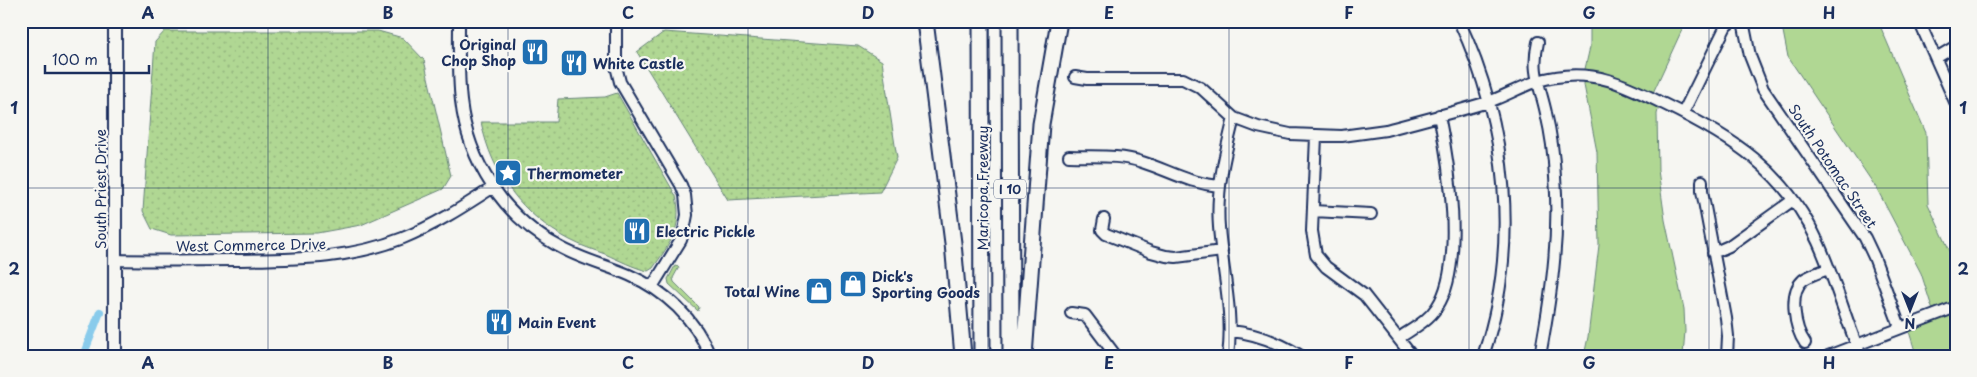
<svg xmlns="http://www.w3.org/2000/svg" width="1977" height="377" font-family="'Playpen Sans',sans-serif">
<defs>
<pattern id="park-dots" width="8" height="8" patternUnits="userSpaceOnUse" patternTransform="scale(1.25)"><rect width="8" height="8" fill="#b0d793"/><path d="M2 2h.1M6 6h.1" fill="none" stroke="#97b981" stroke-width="1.8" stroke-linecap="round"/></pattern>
</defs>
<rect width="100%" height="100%" fill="#f6f6f2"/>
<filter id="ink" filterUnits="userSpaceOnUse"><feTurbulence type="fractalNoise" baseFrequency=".02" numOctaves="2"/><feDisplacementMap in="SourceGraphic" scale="10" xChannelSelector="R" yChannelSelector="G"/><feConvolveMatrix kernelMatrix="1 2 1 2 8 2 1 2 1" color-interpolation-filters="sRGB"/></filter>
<g filter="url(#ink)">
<path fill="#b0d793" stroke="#668378" d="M1590,21H1686L1651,97L1660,102L1657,114L1658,170L1665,220L1684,309L1685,331L1683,356H1584L1588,337L1599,245L1597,152L1584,85L1585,69L1590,47Z
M1781,21H1878L1926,133L1928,204L1956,264V356H1914L1915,351L1907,325L1934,314L1921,273L1877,189L1788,57Z
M675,266L679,267L673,278L674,282L699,307L698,311L669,284L668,279Z"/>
<path fill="url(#park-dots)" stroke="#668378" d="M165,31H378L403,38L424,60L451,176L443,189L361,225L317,233L171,235L152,229L143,211L155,42Z
M664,32L858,46L882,61L897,158L880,192L728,200L637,52Z
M617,93L676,196C683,228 670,243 653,268L648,271C634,268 619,260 605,254C594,250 581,246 570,240C522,215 492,175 481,122H556L558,99L605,97Z"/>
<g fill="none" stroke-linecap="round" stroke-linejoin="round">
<path stroke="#89cbeb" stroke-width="8" d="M83,356L100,312"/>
<g stroke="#1b2f5e" stroke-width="14">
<path id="minor" d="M459,21C459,48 458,75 461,101C468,162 504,217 558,246C580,259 606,265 629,275C664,290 696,319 710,356
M616,21V66L620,82L681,185L685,195L687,215L684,230L681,240L652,287
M1459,21C1508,125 1520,247 1483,356
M1743,21L1750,56L1763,89L1865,238L1874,257L1900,327
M1919,21L1956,104
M1538,42C1531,72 1540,85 1546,113C1551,134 1554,156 1555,177C1560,238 1551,296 1540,356
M1936,58L1956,46
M1075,77L1087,79H1183L1201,88L1234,118L1258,127L1290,134L1342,136L1386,130C1420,121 1455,112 1488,102C1511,94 1531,80 1556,77C1598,70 1627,86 1664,104C1732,137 1785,170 1818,242C1835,279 1845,318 1861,356
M1683,113L1726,26L1732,21
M1316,136L1312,231L1316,255L1326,267L1364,295L1412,356
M1069,156C1093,157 1119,154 1142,162C1170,171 1188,183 1219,186
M1702,181V191L1726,318L1728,336L1727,356
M1313,211L1371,214
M1104,219L1102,230L1106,234L1151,252L1166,256L1176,257L1222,251
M1713,253L1729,246L1793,200
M115,260C156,261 197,260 237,260C295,259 348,260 403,238C435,225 463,207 492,188
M1071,313L1085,315L1116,356
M1230,331C1255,333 1280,343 1301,356
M1399,338C1412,329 1428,321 1437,307C1465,265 1449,163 1439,115
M1805,343C1795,329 1788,293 1803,280C1810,275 1820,272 1828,269
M1228,356C1234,312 1222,270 1219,227C1216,189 1225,154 1234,118
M1828,356L1956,307"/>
</g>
<g stroke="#1b2f5e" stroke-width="16">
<path id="major" d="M115,21V356"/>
</g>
<g stroke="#1b2f5e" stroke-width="19">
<path id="highway" d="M925,21L953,243L963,356
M981,21L982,356
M1010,21L1011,356
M1024,356L1041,124L1059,21"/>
</g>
<use href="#minor" stroke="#f6f6f2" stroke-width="10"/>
<use href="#major" stroke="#f6f6f2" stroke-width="12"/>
<use href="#highway" stroke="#f6f6f2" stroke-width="15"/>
</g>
</g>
<path fill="none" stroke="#1b2f5e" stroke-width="1" stroke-opacity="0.55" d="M268,21V356M508,21V356M748,21V356M988,21V356M1229,21V356M1469,21V356M1709,21V356M21,188H1956"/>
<defs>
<g id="restaurant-square" transform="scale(1.4375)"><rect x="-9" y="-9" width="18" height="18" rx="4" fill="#1f6fb2" stroke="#f6f6f2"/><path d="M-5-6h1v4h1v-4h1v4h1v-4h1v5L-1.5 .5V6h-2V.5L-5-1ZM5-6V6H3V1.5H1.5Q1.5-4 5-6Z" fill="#fff"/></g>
<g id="sight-square" transform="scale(1.4375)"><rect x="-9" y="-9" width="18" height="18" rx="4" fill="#1f6fb2" stroke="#f6f6f2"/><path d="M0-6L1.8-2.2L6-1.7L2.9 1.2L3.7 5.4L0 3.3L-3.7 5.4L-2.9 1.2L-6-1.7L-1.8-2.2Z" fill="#fff"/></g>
<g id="shop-square" transform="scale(1.4375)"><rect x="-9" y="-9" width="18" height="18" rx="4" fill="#1f6fb2" stroke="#f6f6f2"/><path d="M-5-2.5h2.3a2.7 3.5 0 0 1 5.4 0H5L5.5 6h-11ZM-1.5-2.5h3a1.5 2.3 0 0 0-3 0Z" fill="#fff"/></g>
</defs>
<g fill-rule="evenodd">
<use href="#restaurant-square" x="535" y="52"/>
<use href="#restaurant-square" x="574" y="63"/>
<use href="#sight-square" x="508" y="173"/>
<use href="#restaurant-square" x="637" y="231"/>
<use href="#shop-square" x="853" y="284"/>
<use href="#shop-square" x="819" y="291"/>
<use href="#restaurant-square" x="499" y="322"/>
</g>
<g text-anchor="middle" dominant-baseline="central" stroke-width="4.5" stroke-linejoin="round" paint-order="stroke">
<rect fill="#f6f6f2" stroke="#5d6b8a" stroke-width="1" x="994" y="179.5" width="32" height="19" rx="4"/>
<g font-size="12" font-weight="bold" fill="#1b2f5e">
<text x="1010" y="189">I 10</text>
</g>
<g font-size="14" font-weight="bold" fill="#1b2f5e" stroke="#f6f6f2" text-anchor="start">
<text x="516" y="44" text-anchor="end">Original<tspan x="516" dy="16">Chop Shop</tspan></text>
<text x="593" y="63">White Castle</text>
<text x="527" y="173">Thermometer</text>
<text x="656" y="231">Electric Pickle</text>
<text x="872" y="276">Dick's<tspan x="872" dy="16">Sporting Goods</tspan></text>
<text x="800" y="291" text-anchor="end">Total Wine</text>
<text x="518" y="322">Main Event</text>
</g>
<g font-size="14" fill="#1b2f5e" stroke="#f6f6f2">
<text transform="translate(1833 166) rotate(56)">South Potomac Street</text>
<text transform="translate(982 188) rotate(-90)">Maricopa Freeway</text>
<text transform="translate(100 189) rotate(-90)">South Priest Drive</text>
<text transform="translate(251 245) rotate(-1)">West Commerce Drive</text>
</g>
</g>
<rect width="1977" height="377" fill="none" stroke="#f6f6f2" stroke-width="55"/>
<g transform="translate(1910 310) rotate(180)" stroke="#f6f6f2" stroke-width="4" paint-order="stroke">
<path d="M0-4L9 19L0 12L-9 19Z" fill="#1b2f5e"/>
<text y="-8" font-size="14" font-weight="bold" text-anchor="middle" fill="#1b2f5e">N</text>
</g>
<path d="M45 65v8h104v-8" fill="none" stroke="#1b2f5e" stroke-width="2.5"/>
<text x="52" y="65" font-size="15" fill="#1b2f5e" stroke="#f6f6f2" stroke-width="4" paint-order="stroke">100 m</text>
<rect x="28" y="28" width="1922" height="322" fill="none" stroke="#1b2f5e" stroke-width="2"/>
<g font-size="16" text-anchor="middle" font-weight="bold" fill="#1b2f5e">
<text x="148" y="19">A</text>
<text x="388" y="19">B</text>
<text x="628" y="19">C</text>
<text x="868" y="19">D</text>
<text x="1109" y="19">E</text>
<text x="1349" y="19">F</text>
<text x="1589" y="19">G</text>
<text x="1829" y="19">H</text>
<text x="14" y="114">1</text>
<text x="1963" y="114">1</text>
<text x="14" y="275">2</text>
<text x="1963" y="275">2</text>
<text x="148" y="369">A</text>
<text x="388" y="369">B</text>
<text x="628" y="369">C</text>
<text x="868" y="369">D</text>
<text x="1109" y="369">E</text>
<text x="1349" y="369">F</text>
<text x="1589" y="369">G</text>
<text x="1829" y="369">H</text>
</g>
</svg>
